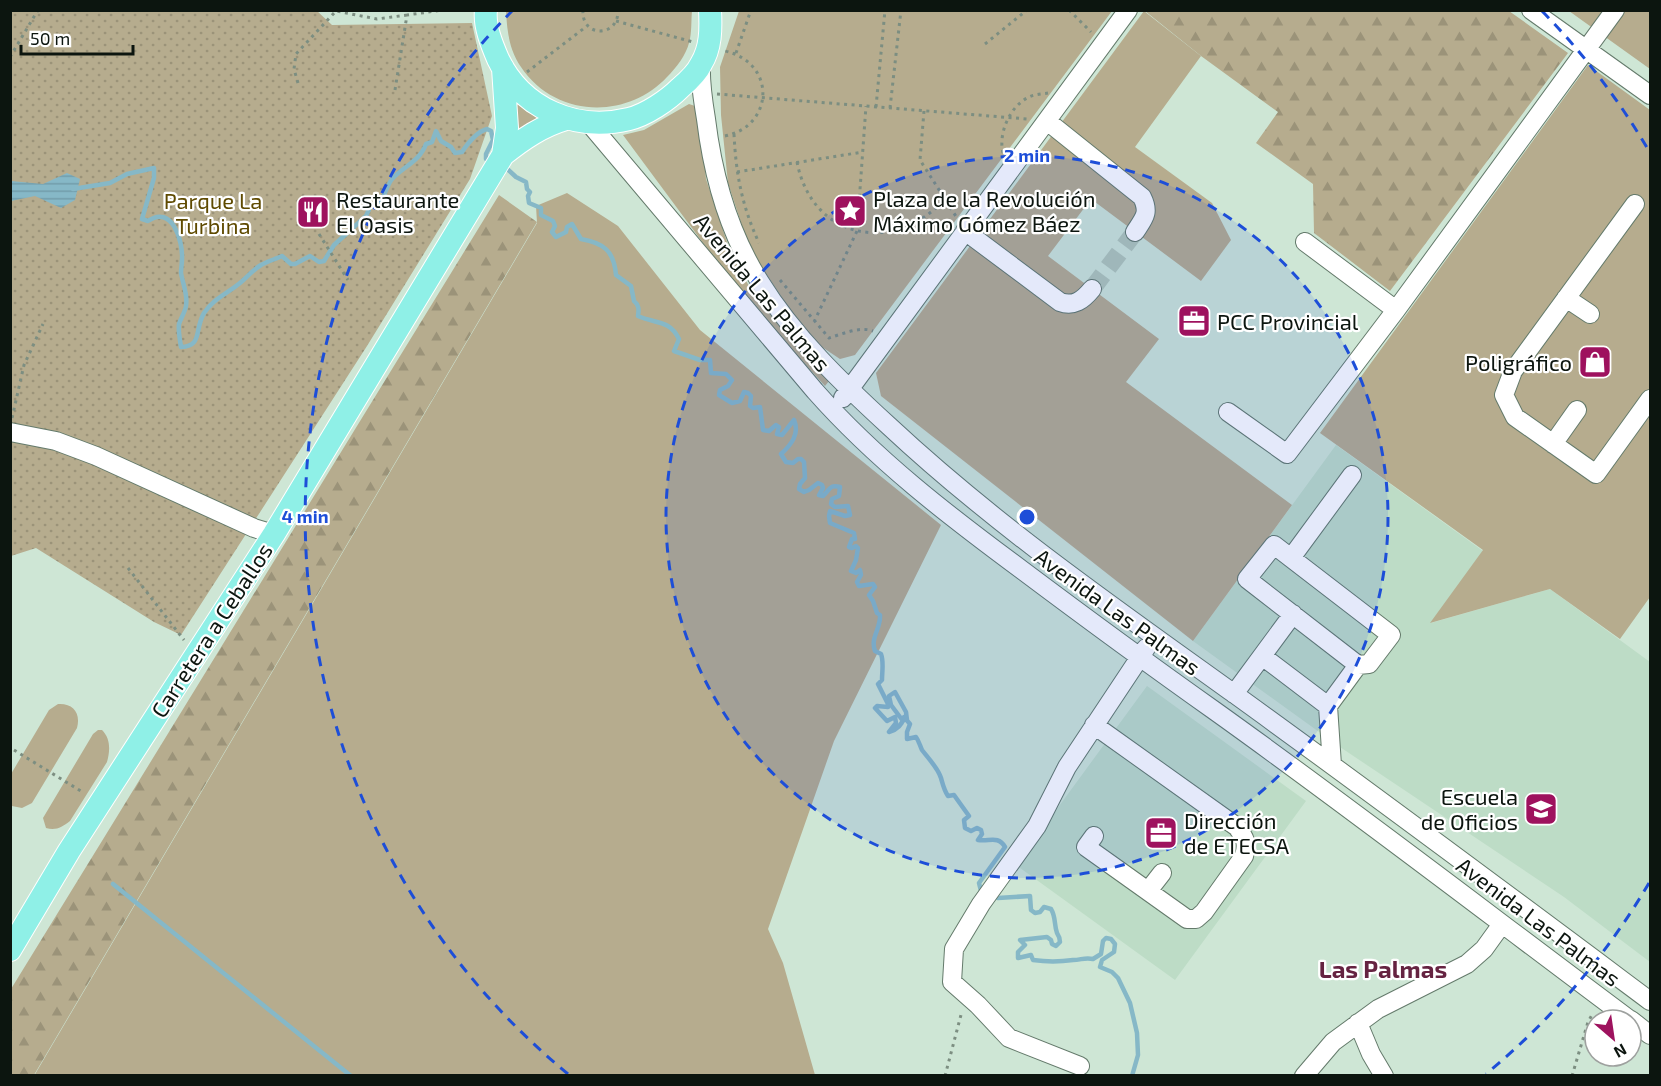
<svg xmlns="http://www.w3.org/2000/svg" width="1661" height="1086" font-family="'Exo 2',sans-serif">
<defs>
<pattern id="forest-firs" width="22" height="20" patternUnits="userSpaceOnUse" patternTransform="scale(1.5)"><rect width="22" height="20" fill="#b6ac8e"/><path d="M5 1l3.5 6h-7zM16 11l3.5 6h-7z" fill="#9b9379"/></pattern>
<pattern id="park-dots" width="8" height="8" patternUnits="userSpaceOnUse" patternTransform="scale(1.5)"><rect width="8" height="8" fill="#b6ac8e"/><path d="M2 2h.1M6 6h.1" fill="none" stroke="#9b9379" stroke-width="1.8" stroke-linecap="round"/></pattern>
<pattern id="water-rules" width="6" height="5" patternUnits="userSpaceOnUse" patternTransform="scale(1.5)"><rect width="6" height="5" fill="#86b8c7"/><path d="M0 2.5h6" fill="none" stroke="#729daa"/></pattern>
</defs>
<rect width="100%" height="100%" fill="#cee6d5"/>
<path fill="#bddcc6" d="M1336,445L1483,551L1431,623L1550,589L1650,662V962L1564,897L1340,747L1193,641Z
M1147,686L1306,801L1175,980L1016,865Z"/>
<path fill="#b6ac8e" d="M506,11H692C691,21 692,33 689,43C686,55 676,68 667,77C627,120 555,118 521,67C509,50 507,30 506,11Z
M739,11H1112L855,355L840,359L822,347L796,319L763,269L746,238L728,183L721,115L720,67Z
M1144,11L1201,56L1135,147L1212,203L1231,240L1201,281L1091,199L1048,256L1159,339L1126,382L1292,505L1193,641L881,396L876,373Z
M1569,11H1650V69Z
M1588,65L1650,110V597L1620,639L1550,589L1430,623L1483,550L1320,433Z
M516,102L527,112L542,119L511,140Z
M689,104L695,106L699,111L706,179L731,254L749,286L829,381L825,386L743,297L623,135L644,130Z
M567,193L618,226L700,330L941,525L834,741L768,929L783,963L815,1075L34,1076L537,223L536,206Z
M58,704C73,703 81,713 77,728L32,803L22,808L12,806L11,774L49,710Z
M98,730H102C111,739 110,751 107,762L70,821C62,827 56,831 46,828L43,818L93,734Z"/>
<path fill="url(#forest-firs)" d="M1145,11H1509L1568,53L1390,291L1314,233L1313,184L1256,143L1278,112L1201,56Z
M499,195L537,222L34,1075H11V989Z"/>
<path fill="url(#park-dots)" d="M316,10L332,25L472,23L492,116L470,179L367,346L181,635L154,622L36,548L11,556L10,11Z"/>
<path fill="url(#water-rules)" d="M67,173L80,179L75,200L61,208L35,196L11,201V181L43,184Z"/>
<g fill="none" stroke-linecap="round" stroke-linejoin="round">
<path stroke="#86b8c7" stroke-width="4.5" d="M504,166L516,177L526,182L527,189L530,192L528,196L529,203L541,208V215L553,221L555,226L552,232L556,237L566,232L567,227L572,224L581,239C604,243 614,251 616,275L631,286L634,301C639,305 639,309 638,316C655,324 669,319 679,339L674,351L700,360H710L711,373L726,374L732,380L728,386L720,390L719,395L732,403L740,401L744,392L748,393L751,396L750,406L753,408L760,407L763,430L769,431L776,425L779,427L777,434L782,435L794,420C800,434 791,445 781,454L786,462L793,463L798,459H801L804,462L805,478L800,484L799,489L804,492L809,490L818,483L822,485L823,488L819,495L823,496C830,490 829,484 840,487L839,496L832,499L831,504L835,507L848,506L850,515L845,516L830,511L829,516L830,523L854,533L855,539H852L849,547L852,548L856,546L858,548L856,560L851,571L856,573L860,570L861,575L857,582L859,586L873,584L875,587L869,595L873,601L877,613L880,615C881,629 870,637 875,651L881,654C884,662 882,671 882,680L878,684L888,704V707L877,706L875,708L887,721L895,717L896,723L889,732C897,730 902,725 904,717L910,724L907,732V739L916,737C919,741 920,746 922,750C928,758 938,768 941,778C943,785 944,790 948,796L954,795L969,816L964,820L965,828L971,831L977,828L981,830L982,834L978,840C989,842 998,835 1005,847L979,883L981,891L984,892
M73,189L110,183L127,174L154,168V178L142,219L148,221C172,204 183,241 182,259C182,264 181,269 181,273C183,285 188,294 186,306C185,312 181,318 179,324C178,331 180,340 181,347C203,346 194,330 204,313C213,299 228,293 240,283C247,277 253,270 261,265C268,261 276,259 282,256L291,264H295L310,256L319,262L324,261L334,245L366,216L371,205H379C384,198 386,187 392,179C403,167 420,161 426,144L432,142L436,131L441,141L451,147L455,153L462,152C468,143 476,132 487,129L491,131L493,140L486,154V159L490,163
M903,721L891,705L889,696L895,692L906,712L907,720
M113,884L351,1076
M992,895L998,898L1030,896L1031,910L1035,913L1040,912L1044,907L1051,909C1056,917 1054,925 1057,933C1059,936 1060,938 1060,942L1056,946L1052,944L1051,940L1047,937L1020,940L1025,945L1018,952V958L1031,955L1033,960C1047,962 1059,962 1073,960C1081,960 1085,957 1093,959L1101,954L1103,941L1106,938L1111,939L1115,944L1114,952L1102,960L1100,967L1112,972L1118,978L1130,1003L1137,1033L1138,1055L1132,1076"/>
<path stroke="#b1c7b7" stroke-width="18" stroke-dasharray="18 9" stroke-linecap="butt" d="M1092,289L1135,232"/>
<g stroke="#647a6b" stroke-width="20">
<path id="minor" d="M1531,10L1650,95
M701,64C700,83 703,101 706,119C713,177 729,233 760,282C794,337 842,383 889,426C995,525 1115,608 1233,693C1373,794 1512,898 1650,1001
M1047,121L1142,197C1150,213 1144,218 1135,232
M589,123L815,391C876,460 949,516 1022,570C1086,618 1150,665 1215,711C1355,811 1492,917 1630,1020
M1635,204L1513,371L1504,395L1515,417L1596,474L1650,399
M965,231L1060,302C1074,307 1083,300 1092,289
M1305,242L1396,310
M1566,298L1590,314
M843,398L1128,10
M1228,412L1287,454L1396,310L1615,10
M10,432L56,441L96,456L254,528L274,534
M1553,444L1577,410
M1291,558L1352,475
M1262,656L1328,706L1332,765
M1234,694L1293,614
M1328,706L1358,665L1369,664L1391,635L1274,545L1247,579L1358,665
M1094,836L1086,847L1187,919H1196L1204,912L1244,856C1248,843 1245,838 1237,827L1094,725
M1148,891L1162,873
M1631,1020L1650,1035
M1358,1023L1371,1054L1384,1076
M1080,1066L1009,1038L978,1005L952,982L954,949L981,904L1037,826L1067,767L1146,648
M1304,1076L1333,1042L1378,1009L1467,964L1484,949L1502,924"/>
</g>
<g stroke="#fff" stroke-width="24">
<path id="major" d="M486,10C484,26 492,45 498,59C522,109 576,132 629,119C646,115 668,100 680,88C687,82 697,73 701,64C711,48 711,29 710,10
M503,155L507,128L503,68
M10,950L69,851L274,534L503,155C523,139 542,126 566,119"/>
</g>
<path stroke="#7c8e81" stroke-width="3" stroke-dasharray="3 4.5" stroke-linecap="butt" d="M95,10H111
M583,10C581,38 619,38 618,10
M1069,10L1091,32
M616,21L693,42
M985,44L1027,10
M736,53L751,10
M10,57L38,10
M527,72L587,26
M298,83L294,69L296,54L336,11L377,19L407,15
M395,90L407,15L443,10
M717,94L1027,119
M876,107L885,10
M890,108L901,10
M924,111L920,160L957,218
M734,134C736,175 742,206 759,243
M725,136C774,126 777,63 725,51
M1003,153C998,133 1010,106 1029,97C1035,94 1042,94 1048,93
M797,162C812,240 894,255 945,199
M737,172L863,152
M319,234L348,280
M780,280L829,338C842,334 860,326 873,331
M814,322L857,231L866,106
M12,418L24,365L43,324
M128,568L184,640
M14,750L84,793
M945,1076L962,1011
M1572,1076L1588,1022L1593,1013"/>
<use href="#minor" stroke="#fff" stroke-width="18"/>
<use href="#major" stroke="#8ff0e7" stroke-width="22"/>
</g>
<circle cx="1027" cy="517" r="361" fill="#1d4ed8" fill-opacity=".12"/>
<g fill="none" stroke="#1d4ed8" stroke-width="3" stroke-dasharray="10 8">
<circle cx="1027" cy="517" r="361"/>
<path d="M1649 883A722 722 0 0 1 1486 1074M568 1074A722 722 0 0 1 512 11M1542 11A722 722 0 0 1 1649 151"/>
</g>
<defs>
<g id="sight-square" transform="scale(1.725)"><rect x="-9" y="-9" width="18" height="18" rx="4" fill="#9e125e" stroke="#fff"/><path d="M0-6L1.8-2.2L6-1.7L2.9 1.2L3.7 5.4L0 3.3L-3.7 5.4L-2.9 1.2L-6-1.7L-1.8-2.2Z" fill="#fff"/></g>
<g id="restaurant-square" transform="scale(1.725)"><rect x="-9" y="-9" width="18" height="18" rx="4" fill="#9e125e" stroke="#fff"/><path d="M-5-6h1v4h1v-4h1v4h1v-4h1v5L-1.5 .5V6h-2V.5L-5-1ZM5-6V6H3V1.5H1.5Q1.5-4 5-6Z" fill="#fff"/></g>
<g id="office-square" transform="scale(1.725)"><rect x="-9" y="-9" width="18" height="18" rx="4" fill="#9e125e" stroke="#fff"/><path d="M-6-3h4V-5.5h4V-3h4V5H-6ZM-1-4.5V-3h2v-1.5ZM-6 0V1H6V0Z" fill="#fff"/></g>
<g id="shop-square" transform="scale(1.725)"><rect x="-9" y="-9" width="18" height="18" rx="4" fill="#9e125e" stroke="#fff"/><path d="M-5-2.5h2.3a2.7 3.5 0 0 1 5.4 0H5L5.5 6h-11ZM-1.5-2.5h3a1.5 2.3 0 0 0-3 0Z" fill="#fff"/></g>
<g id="school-square" transform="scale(1.725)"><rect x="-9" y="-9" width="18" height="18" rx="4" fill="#9e125e" stroke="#fff"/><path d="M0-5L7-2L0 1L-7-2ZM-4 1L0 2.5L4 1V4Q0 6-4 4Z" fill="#fff"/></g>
</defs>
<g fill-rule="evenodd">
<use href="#sight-square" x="850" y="211"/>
<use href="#restaurant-square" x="313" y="212"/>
<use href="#office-square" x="1194" y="321"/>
<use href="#shop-square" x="1595" y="362"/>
<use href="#school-square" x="1541" y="809"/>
<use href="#office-square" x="1161" y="833"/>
</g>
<g text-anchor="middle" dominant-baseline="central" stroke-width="4.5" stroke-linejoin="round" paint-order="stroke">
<g font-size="22" fill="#0c150f" stroke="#fff" text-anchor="start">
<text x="873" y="198">Plaza de la Revolución<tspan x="873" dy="25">Máximo Gómez Báez</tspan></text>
<text x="336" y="199">Restaurante<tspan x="336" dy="25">El Oasis</tspan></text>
<text x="1217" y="321">PCC Provincial</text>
<text x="1572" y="362" text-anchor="end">Poligráfico</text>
<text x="1518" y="796" text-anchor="end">Escuela<tspan x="1518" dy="25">de Oficios</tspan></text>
<text x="1184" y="820">Dirección<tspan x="1184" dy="25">de ETECSA</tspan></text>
</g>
<g font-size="22" fill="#5f4a00" stroke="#fff">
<text x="213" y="200">Parque La<tspan x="213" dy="25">Turbina</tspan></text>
</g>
<g font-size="22" fill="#0c150f" stroke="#fff">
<text transform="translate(763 292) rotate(50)">Avenida Las Palmas</text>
<text transform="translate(1118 611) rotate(36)">Avenida Las Palmas</text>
<text transform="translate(211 630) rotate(-57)">Carretera a Ceballos</text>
<text transform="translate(1539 921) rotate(37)">Avenida Las Palmas</text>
</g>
<g font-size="24" font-weight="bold" fill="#652341" stroke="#fff">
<text x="1383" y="968">Las Palmas</text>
</g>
</g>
<circle cx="1027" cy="517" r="9" fill="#1d4ed8" stroke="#fff" stroke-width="3"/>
<g font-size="18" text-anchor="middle" font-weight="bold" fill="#1d4ed8" stroke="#fff" stroke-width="4.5" stroke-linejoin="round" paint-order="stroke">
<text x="1027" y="162">2 min</text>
<text x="305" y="523">4 min</text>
</g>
<rect width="1661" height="1086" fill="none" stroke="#0c150f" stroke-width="24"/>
<g transform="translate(1613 1038) rotate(151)"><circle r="28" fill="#ffffff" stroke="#9ea19f" stroke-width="1.5"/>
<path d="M0-4.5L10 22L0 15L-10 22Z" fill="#9e125e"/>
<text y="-9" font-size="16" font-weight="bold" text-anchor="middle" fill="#0c150f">N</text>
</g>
<path d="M21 45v9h112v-9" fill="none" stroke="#0c150f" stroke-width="3"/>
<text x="30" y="45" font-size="18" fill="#0c150f" stroke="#ffffff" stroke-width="4.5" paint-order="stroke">50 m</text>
</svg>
